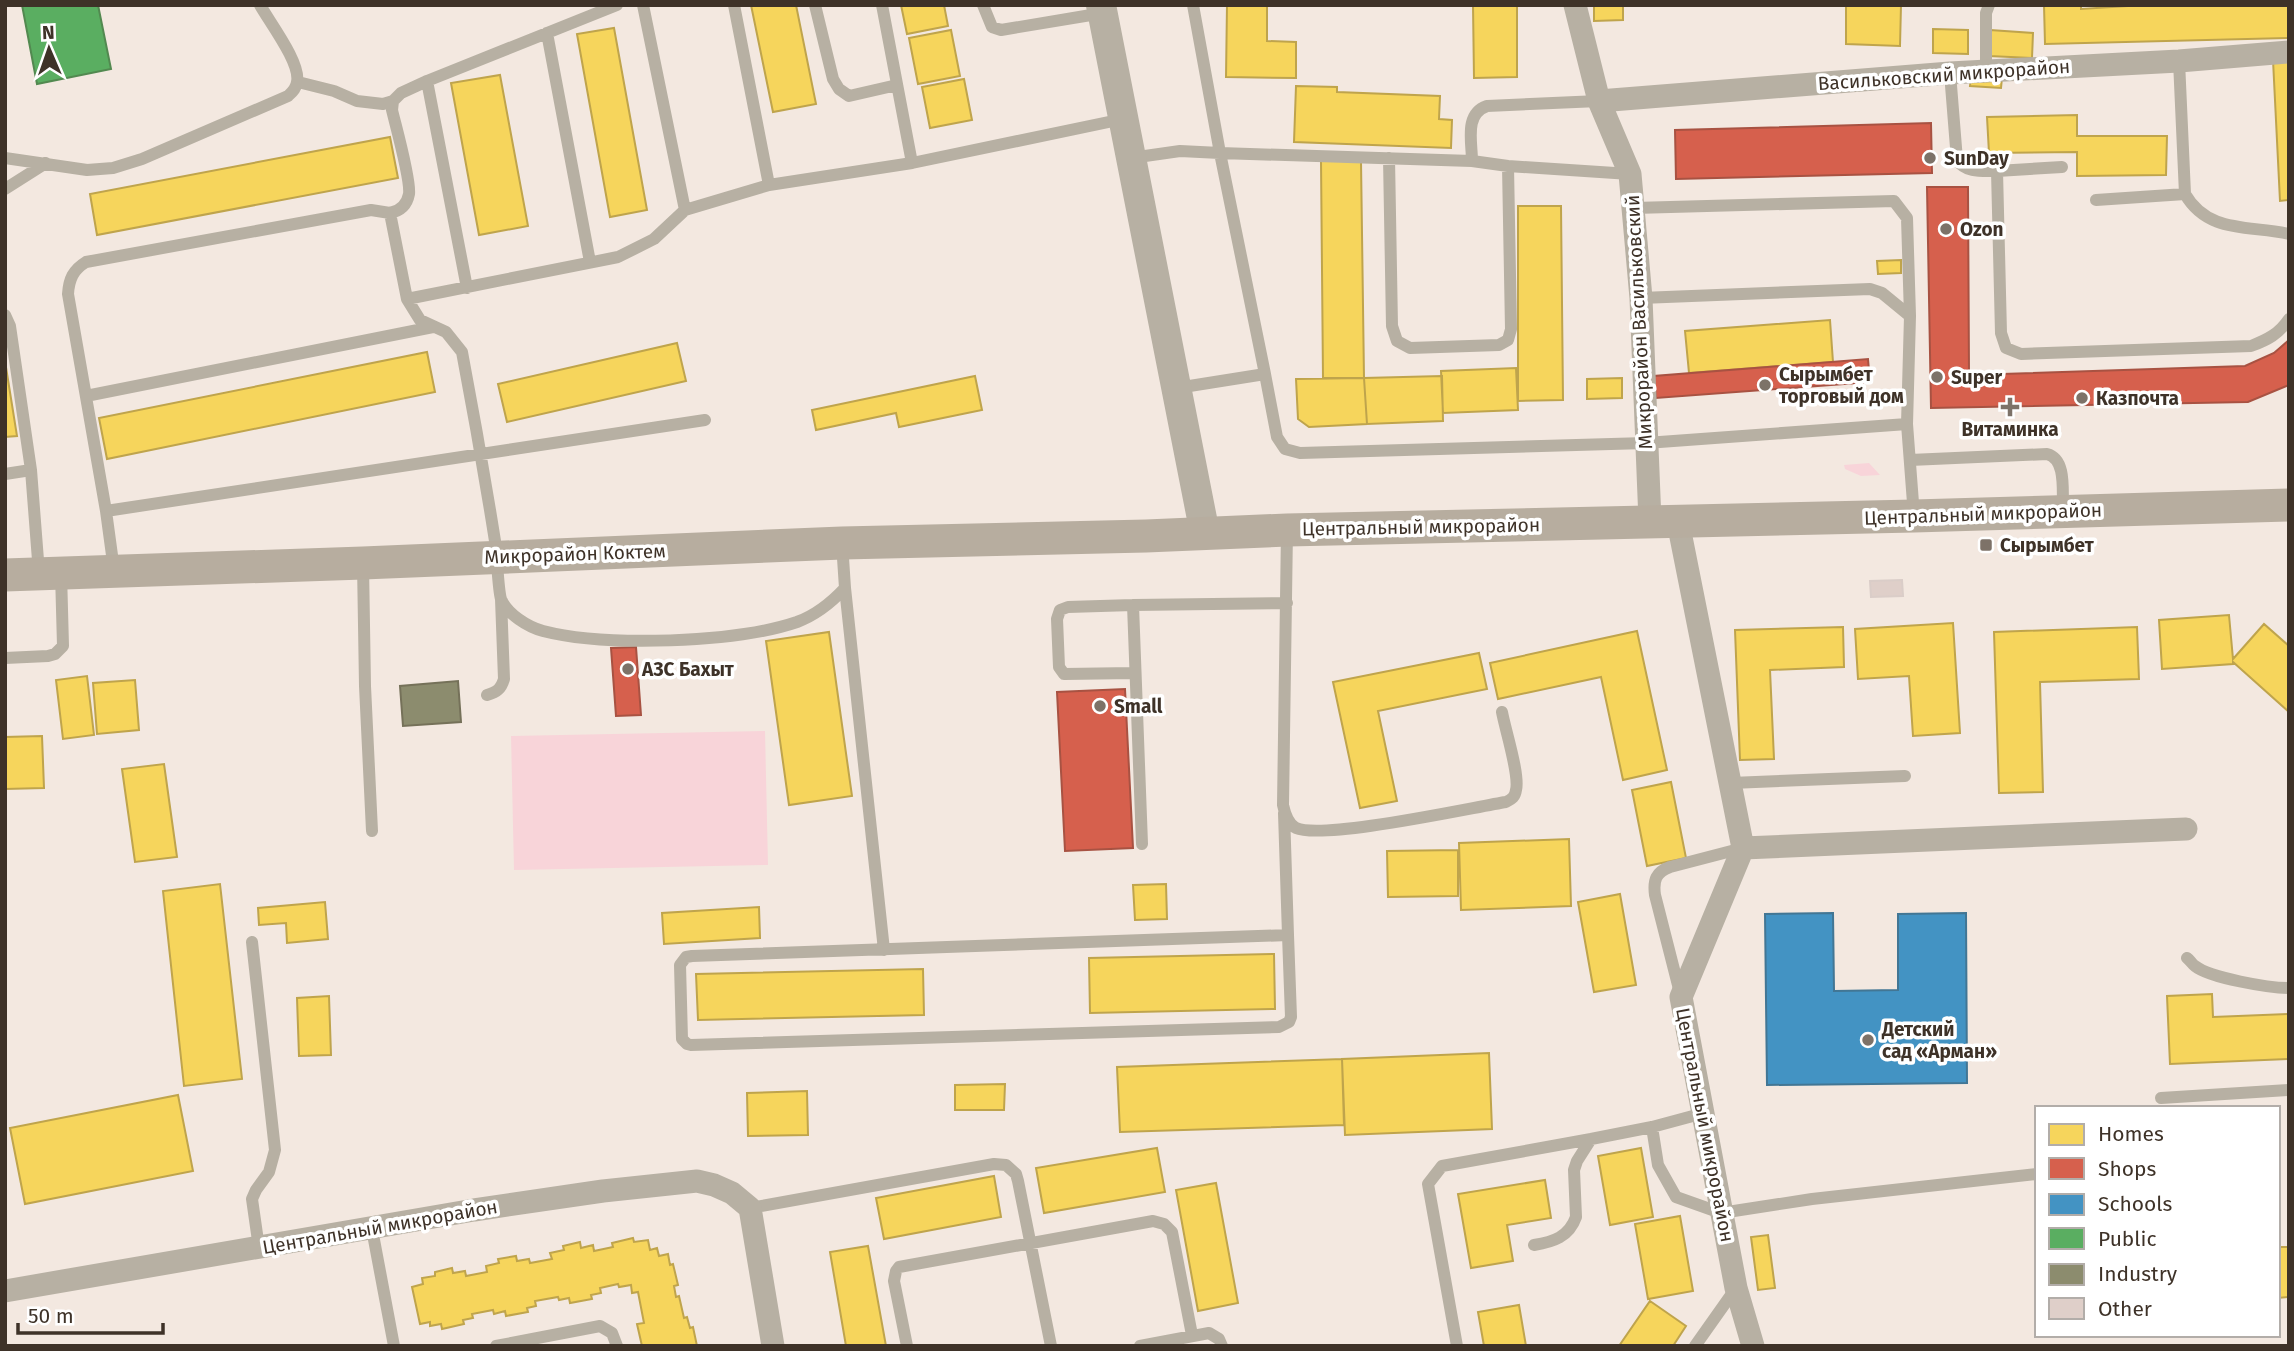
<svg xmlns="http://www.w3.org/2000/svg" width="2294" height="1351" font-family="'Fira Sans',sans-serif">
<rect width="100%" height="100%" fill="#f3e8e0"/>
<path fill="#f8d4d9" d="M1869,463L1880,475L1861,476L1845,469L1844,465Z
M765,731L768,865L514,870L511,736Z"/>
<path fill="#f6d55c" stroke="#bfa44c" stroke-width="2" d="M751,5H796L816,104L773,112Z
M901,5H944L948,26L907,34Z
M1227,5L1267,6V41L1296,42V78L1226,77Z
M1473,5H1517V77L1474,78Z
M1594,5H1623V20L1594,21Z
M1846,5H1901L1900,46L1846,44Z
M2044,5H2081V9L2144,5H2289V38L2045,44Z
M614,28L647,210L610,217L577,34Z
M1933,29L1968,30V54L1933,53Z
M951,30L960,76L918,84L909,38Z
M1990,30L2033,33L2032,58L1989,56Z
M2289,59V200L2280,201L2273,60Z
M500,75L528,226L479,235L451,83Z
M1971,76L2002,78L2001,88L1970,86Z
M964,79L972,120L930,128L922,87Z
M1296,86L1337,87V92L1440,96L1439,119L1452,120L1451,148L1294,142Z
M2077,115V136H2167L2166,175L2077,176V152L1989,153L1987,117Z
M390,137L398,178L97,235L90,194Z
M1321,161H1361L1364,378H1323Z
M1518,206H1561L1563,400L1518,401Z
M1901,260V273L1878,274L1877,261Z
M1830,320L1833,362L1689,373L1685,331Z
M677,343L686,381L507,422L498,384Z
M427,352L435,392L107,459L99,418Z
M5,361L17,436L5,437Z
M1516,368L1518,410L1443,413L1441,371Z
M975,376L982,410L899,427L896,413L816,430L812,410Z
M1442,376L1443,421L1367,424L1364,378Z
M1364,378L1367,424L1309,427L1298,419L1296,379Z
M1622,378V398L1587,399V379Z
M2229,615L2233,659L2264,624L2289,646V712L2233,662V664L2162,669L2159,620Z
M1953,623L1960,733L1913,736L1909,676L1858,679L1855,629Z
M1843,627L1844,667L1770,670L1774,759L1740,760L1735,630Z
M2137,627L2139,679L2040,682L2043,792L1999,793L1994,632Z
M1637,631L1667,770L1623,780L1601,677L1498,699L1490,663Z
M829,632L852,796L789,805L766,641Z
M1479,653L1487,689L1378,711L1397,801L1360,808L1333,682Z
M87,676L94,735L63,739L56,680Z
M135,680L139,730L97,734L93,683Z
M42,736L44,788L5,789V737Z
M164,764L177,857L135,862L122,769Z
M1671,782L1686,858L1647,866L1632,790Z
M1569,839L1571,906L1461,910L1459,843Z
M1458,850V896L1388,897L1387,851Z
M220,884L242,1079L184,1086L163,891Z
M1166,884L1167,919L1135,920L1133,885Z
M1620,894L1636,985L1594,992L1578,902Z
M325,902L328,939L287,943L286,923L259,925L258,908Z
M759,907L760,938L664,944L662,913Z
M1274,954L1275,1009L1090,1013L1089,958Z
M923,969L924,1015L698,1020L696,974Z
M2212,994L2213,1017L2289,1014V1059L2170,1064L2167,996Z
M329,996L331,1055L299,1056L297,998Z
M1489,1053L1492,1129L1345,1135L1342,1059Z
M1342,1059L1344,1125L1120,1132L1117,1067Z
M1005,1084L1004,1110H955V1085Z
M807,1091L808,1135L748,1136L747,1093Z
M178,1095L193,1171L25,1204L10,1128Z
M1157,1148L1165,1192L1044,1213L1036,1168Z
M1641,1148L1653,1217L1610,1225L1598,1156Z
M994,1176L1001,1217L884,1239L876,1198Z
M1545,1180L1551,1218L1507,1225L1513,1261L1471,1268L1458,1194Z
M1216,1183L1238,1303L1198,1311L1176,1190Z
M1680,1216L1693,1291L1648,1299L1635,1224Z
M1768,1235L1775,1288L1758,1290L1751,1237Z
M633,1238L634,1242L648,1240L650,1250L657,1248L659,1256L668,1254L670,1265L673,1264L678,1285L674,1286L676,1297L679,1296L684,1318L687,1317L690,1328L693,1327L697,1346H642L637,1324L644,1323L638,1292L632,1293L631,1285L619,1287L618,1284L600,1288L601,1293L591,1295L592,1299L570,1303L569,1298L559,1300L558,1297L535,1301L536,1306L527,1308L528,1312L506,1316L505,1311L494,1314L493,1310L472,1314L473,1318L463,1320L464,1324L442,1329L441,1324L430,1326V1322L420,1324L412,1287L423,1284L422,1278L435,1276V1272L452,1268L453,1273L465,1271L466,1276L487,1272L486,1266L499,1263L498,1259L516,1256L517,1261L529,1259L530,1263L552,1259L550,1253L564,1250L563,1246L580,1242L581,1248L593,1245L594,1251L613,1247L612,1243Z
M868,1246L886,1346H846L830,1252Z
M2278,1247H2289V1297L2278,1298Z
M1650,1301L1686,1326L1673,1346H1619Z
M1519,1305L1526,1346H1484L1478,1312Z"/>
<path fill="#d6604d" stroke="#a85242" stroke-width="2" d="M1931,123L1932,173L1676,179L1675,130Z
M1927,187H1968L1969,375L2245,366L2274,353L2289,340V385L2248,402L1931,408Z
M1868,359L1870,382L1656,398L1654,376Z
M636,647L641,715L616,716L611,648Z
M1125,689L1133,848L1065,851L1057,692Z"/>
<path fill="#4393c3" stroke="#427694" stroke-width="2" d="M1833,913L1834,991L1898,990V914L1966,913L1967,1083L1767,1085L1765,914Z"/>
<path fill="#5aae61" stroke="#528950" stroke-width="2" d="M22,5H98L111,69L37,84Z"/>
<path fill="#8c8c6e" stroke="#757159" stroke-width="2" d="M458,681L461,722L403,726L400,686Z"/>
<path fill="#dfcfc9" stroke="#dacdc8" stroke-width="2" d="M1902,580L1903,596L1871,597L1870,581Z"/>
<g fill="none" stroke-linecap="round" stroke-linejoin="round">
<path stroke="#b7b0a3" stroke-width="12" d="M643,5L685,210
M734,5L769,185
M815,5L833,79L839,89L849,96L897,85
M882,5L912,163
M983,5L992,27L1001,30L1103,13
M547,33L590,262
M1986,71V13L1989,5
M1950,73L1957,160C1966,173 1982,171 1997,171L2001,333L2006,348L2021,354L2251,346C2267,340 2279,334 2289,319
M427,81L467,288
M298,82L334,91L357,101L383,104L393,101L401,93L427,81L617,5
M5,158L87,170L113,168L142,159L288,96C292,92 296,89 297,82C301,63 270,23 260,5
M1131,158L1180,151L1220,153L1193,5
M1389,158L1392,326L1397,341L1410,348L1499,345L1508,340L1511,329L1508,166
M1472,161C1472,142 1464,114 1487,106L1599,101
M1997,171L2062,167
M5,189L46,163
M2185,194C2208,234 2250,225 2289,234
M2096,200L2185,194L2179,61
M1634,208L1894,201L1907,218L1910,316L1907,424L1914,516
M390,213C400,211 407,205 409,194C411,180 396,127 392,110L393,101
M1641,298L1870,289L1882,293L1910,316
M407,299L618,257L654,239L685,210L769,185L912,163L1123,119
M5,315L10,326L31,470L39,573
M1265,374L1277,437L1285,449L1300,453L1646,443L1907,424
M1177,388L1265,374L1220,153L1472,161L1508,166L1630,174
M86,396L433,327
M1910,460L2047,454C2067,459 2062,492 2063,509
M5,474L31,470
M106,511L705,420
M1287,530L1283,805C1285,814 1288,824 1296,828C1323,840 1469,808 1506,802C1512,799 1515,797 1516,790C1520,775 1505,729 1502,712
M842,543L845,588L884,950
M363,564L365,686L372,831
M114,570L106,511L68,294C69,279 73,270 86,262L371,210L390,213L407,299L420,320L446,332L462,352C474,415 485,478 495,541C497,554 498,590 501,599C507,614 528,627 543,631C606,647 735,643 797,622C816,615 831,603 845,588
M1133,605L1068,607L1060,610L1057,619L1059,667L1064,674L1134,673
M5,658L48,656L55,654L63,646L61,573
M487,695C497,692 501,689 504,679L501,599
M1731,783L1905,776
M1284,813L1288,935
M1142,844L1133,605L1287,603
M1288,935L1291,1017L1289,1022L1279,1027L691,1045L687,1044L682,1039L680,965L686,957L692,956Z
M252,942L275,1150L269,1172L256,1190L252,1199L259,1248
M2187,958C2190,960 2192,964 2195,966C2210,978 2269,988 2289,988
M1680,993L1655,895C1653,880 1656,872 1670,867L1743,848
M2161,1098L2289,1090
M1652,1127L1658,1165L1676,1197L1721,1213L1812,1199L2037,1174
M750,1208L994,1164L1006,1165L1016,1174L1018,1181L1051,1346
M372,1229L394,1346
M1534,1245C1553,1242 1569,1237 1576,1217L1574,1170L1577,1161L1591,1139L1652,1127L1704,1113
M496,1346L600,1326L612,1333L617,1346
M907,1346L894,1281L896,1271L899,1267L1153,1221L1164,1224L1172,1232L1192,1335
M1140,1346L1209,1333L1219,1339L1222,1346
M1457,1346L1428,1184L1442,1166L1591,1139
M1695,1346L1736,1288"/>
<path stroke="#b7b0a3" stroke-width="23" d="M1575,5L1599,101L1630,174L1641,298L1650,521
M1599,101L1950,73L2179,61L2289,52
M1678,522L1743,848L2186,829
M1743,848L1681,997L1736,1288L1753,1346
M5,1291L474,1210L603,1191L697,1181L714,1185L732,1193L750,1208L773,1346"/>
<path stroke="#b7b0a3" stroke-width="30" d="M1101,5L1205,534"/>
<path stroke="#b7ad9f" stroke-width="33" d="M5,575L363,563L842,543L1146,536L1287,530L1914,516L2289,505"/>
</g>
<g fill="#7d7268" stroke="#fff" stroke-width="2.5">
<circle cx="1930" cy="158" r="7"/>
<circle cx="1946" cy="229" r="7"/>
<circle cx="1937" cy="377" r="7"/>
<circle cx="1765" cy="385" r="7"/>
<circle cx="2082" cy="398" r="7"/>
<path d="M2006.5 396.5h7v7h7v7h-7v7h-7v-7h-7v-7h7z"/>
<rect x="1979" y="538" width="14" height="14" rx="3.5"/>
<circle cx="628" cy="669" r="7"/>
<circle cx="1100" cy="706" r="7"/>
<circle cx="1868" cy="1040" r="7"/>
</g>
<g text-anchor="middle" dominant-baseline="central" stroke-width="7" stroke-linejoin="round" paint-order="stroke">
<g font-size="19" fill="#3e3228" stroke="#fff">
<text transform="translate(1944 75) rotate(-4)">Васильковский микрорайон</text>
<text transform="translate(1639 322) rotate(-93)">Микрорайон Васильковский</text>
<text transform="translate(1983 514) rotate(-2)">Центральный микрорайон</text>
<text transform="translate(1421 527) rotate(-1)">Центральный микрорайон</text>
<text transform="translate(575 554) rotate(-2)">Микрорайон Коктем</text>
<text transform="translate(1705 1125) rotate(79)">Центральный микрорайон</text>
<text transform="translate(380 1227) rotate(-10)">Центральный микрорайон</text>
</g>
<g font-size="19" font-weight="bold" fill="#3e3228" stroke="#fff" text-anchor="start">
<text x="1944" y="158">SunDay</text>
<text x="1960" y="229">Ozon</text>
<text x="1779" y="374">Сырымбет<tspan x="1779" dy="22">торговый дом</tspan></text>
<text x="1951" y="377">Super</text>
<text x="2096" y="398">Казпочта</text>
<text x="2010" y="429" text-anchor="middle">Витаминка</text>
<text x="2000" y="545">Сырымбет</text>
<text x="642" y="669">АЗС Бахыт</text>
<text x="1114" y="706">Small</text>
<text x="1882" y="1029">Детский<tspan x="1882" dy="22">сад «Арман»</tspan></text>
</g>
</g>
<rect width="2294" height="1351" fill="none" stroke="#3e3228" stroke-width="14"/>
<rect x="2035" y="1106" width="245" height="231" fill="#ffffff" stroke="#b2ada9" stroke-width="2"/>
<rect x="2049" y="1124" width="35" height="21" fill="#f6d55c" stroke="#b2ada9" stroke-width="2"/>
<text x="2098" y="1141" font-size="21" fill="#3e3228">Homes</text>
<rect x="2049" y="1158" width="35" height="21" fill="#d6604d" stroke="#b2ada9" stroke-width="2"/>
<text x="2098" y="1176" font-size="21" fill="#3e3228">Shops</text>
<rect x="2049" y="1194" width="35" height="21" fill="#4393c3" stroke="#b2ada9" stroke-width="2"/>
<text x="2098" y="1211" font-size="21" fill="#3e3228">Schools</text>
<rect x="2049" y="1228" width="35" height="21" fill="#5aae61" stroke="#b2ada9" stroke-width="2"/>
<text x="2098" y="1246" font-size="21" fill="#3e3228">Public</text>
<rect x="2049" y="1264" width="35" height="21" fill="#8c8c6e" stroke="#b2ada9" stroke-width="2"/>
<text x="2098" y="1281" font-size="21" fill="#3e3228">Industry</text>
<rect x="2049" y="1298" width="35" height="21" fill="#dfcfc9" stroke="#b2ada9" stroke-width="2"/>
<text x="2098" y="1316" font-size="21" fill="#3e3228">Other</text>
<g transform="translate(49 49) rotate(358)" stroke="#ffffff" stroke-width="5" paint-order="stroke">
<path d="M0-5L12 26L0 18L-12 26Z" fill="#3e3228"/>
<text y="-10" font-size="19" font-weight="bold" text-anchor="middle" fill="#3e3228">N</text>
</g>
<path d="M18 1323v10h145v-10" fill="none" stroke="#3e3228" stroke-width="3.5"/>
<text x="28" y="1323" font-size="21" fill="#3e3228" stroke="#ffffff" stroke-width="5" paint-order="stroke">50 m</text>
</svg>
